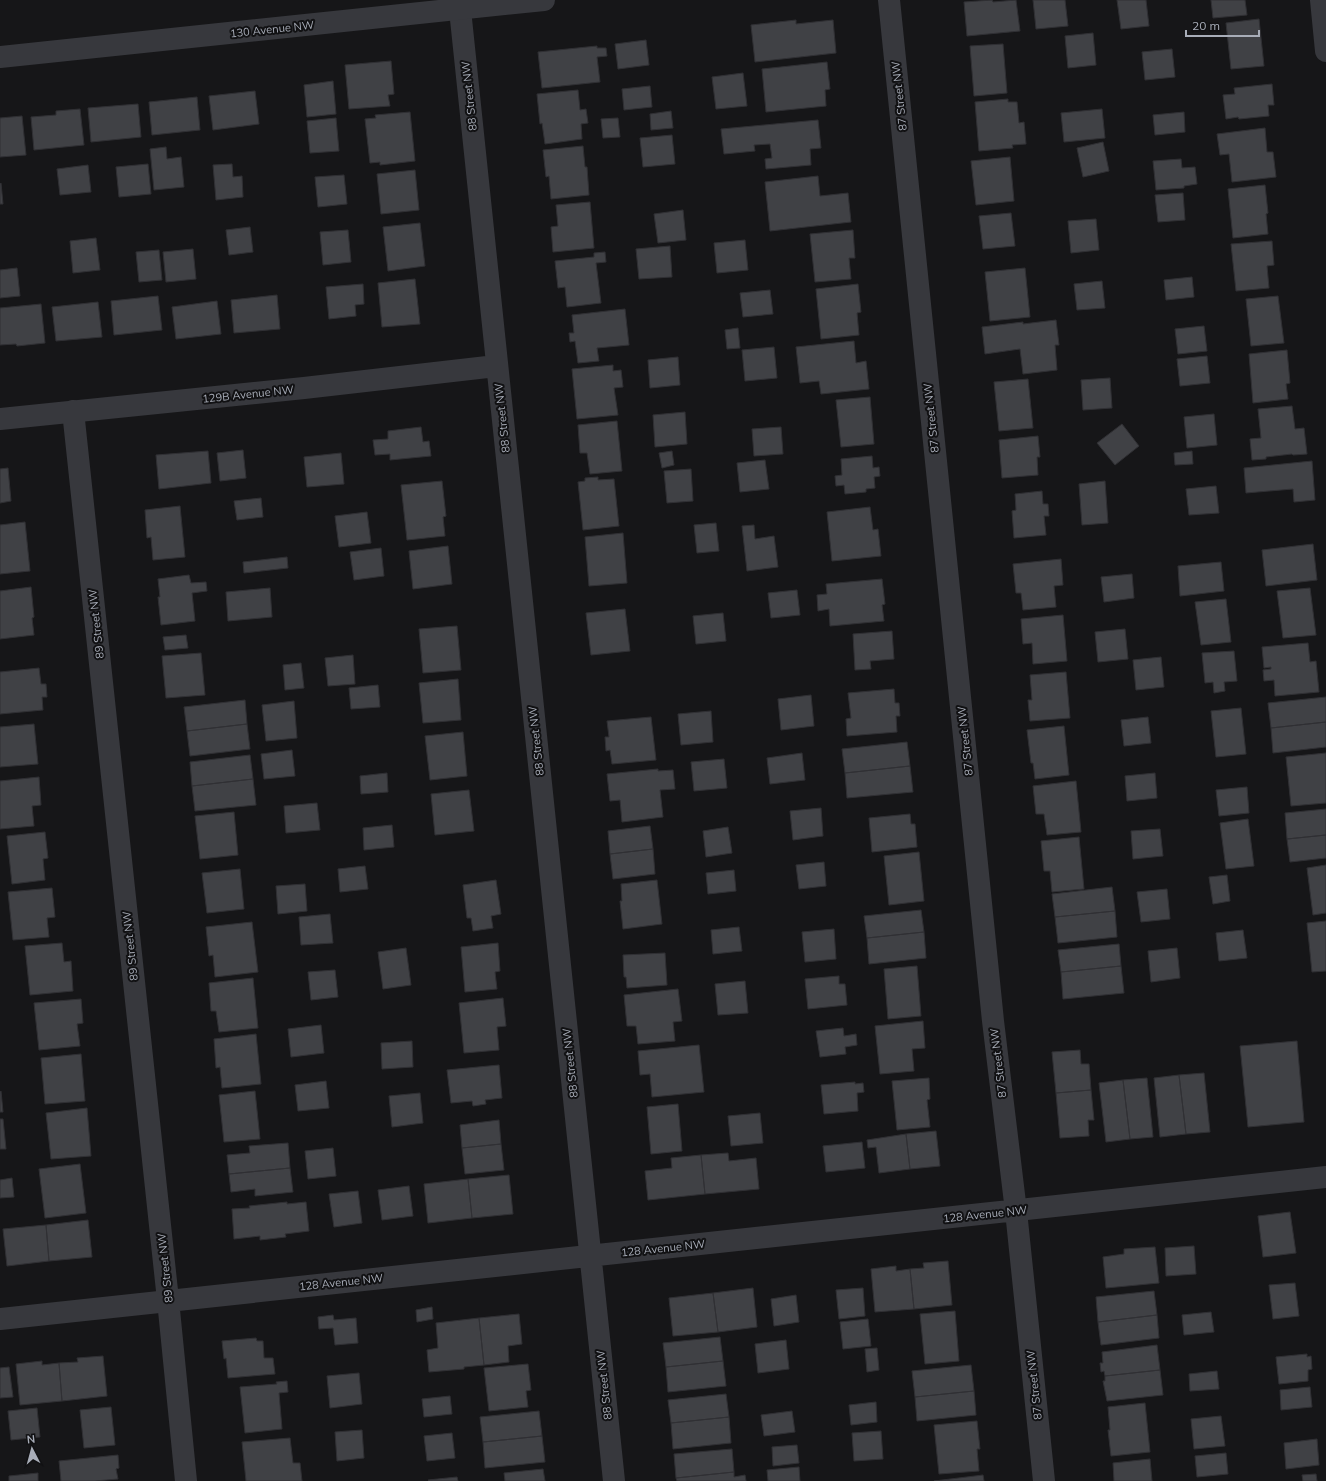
<svg xmlns="http://www.w3.org/2000/svg" width="1326" height="1481" font-family="Mulish,sans-serif">
<rect width="100%" height="100%" fill="#161618"/>
<path fill="#404145" stroke="#303034" d="M992,0L993,2L1016,0L1020,31L967,36L964,2Z
M1033,0H1065L1068,26L1036,29Z
M1117,0H1146L1149,26L1121,29Z
M1211,0H1245L1247,15L1213,18Z
M1259,19L1264,66L1231,69L1226,23Z
M796,20V24L833,20L836,53L755,62L751,25Z
M1093,33L1096,65L1068,68L1065,36Z
M646,40L649,65L618,69L615,44Z
M1003,44L1007,93L974,96L970,46Z
M597,46V48H606L607,56L597,57L600,82L542,88L538,52Z
M1172,49L1175,77L1145,80L1142,52Z
M391,61L394,94L388,95L390,106L349,109L345,65Z
M827,62L830,89L825,90L826,106L766,112L762,69Z
M743,73L747,106L716,109L712,77Z
M333,81L336,114L307,117L304,85Z
M1272,84L1274,105H1268L1269,116L1239,119L1238,117L1226,119L1223,95L1235,94L1234,88Z
M650,86L652,107L624,110L622,89Z
M578,90L580,110L586,109L588,123L581,124L582,139L545,144L542,123L540,124L537,94Z
M255,91L259,124L213,130L209,96Z
M197,97L200,130L152,135L149,102Z
M1008,99V102H1017L1019,123L1024,122L1026,144L1012,145L1013,148L979,151L975,102Z
M138,104L141,137L91,142L88,108Z
M80,109L84,145L34,150L31,117L56,115V111Z
M1102,109L1105,138L1064,142L1061,113Z
M671,111L673,128L651,130L650,114Z
M410,112L415,161L380,165V162L370,163L365,119L376,118L375,115Z
M1184,112L1185,132L1155,135L1153,115Z
M22,116L26,155L0,157V118Z
M336,118L339,151L310,153L307,121Z
M618,118L620,137L603,138L601,119Z
M818,120L821,148L810,149L811,165L766,169L765,159L772,158L770,144L754,145L755,151L724,154L721,129Z
M1265,128L1267,152H1273L1276,177L1232,182L1229,154L1220,155L1217,134Z
M672,135L675,164L643,167L640,138Z
M1103,142L1109,171L1083,177L1077,148Z
M583,146L585,167H587L589,195L551,199L549,176L546,177L543,150Z
M166,147L167,159L181,157L184,187L154,190L150,149Z
M1010,157L1014,201L976,205L971,161Z
M1181,159L1182,168L1195,167L1197,184L1184,186V188L1156,190L1153,161Z
M148,164L151,194L119,197L116,167Z
M232,164L233,177L242,176L243,197L216,200L213,165Z
M88,165L91,192L60,195L57,169Z
M415,170L419,210L381,214L377,174Z
M344,175L347,204L318,207L315,177Z
M818,176L820,196L848,193L851,222L770,231L765,182Z
M1,183L3,204H0V184Z
M1265,185L1268,213L1266,214L1268,234L1233,238L1228,189Z
M1183,193L1185,220L1158,222L1155,195Z
M590,202L594,248L553,252L551,227L558,226L556,205Z
M683,210L686,240L658,243L654,214Z
M1011,213L1015,246L983,249L979,216Z
M1096,219L1099,250L1071,253L1068,221Z
M420,223L425,266L388,271L383,227Z
M250,227L253,252L229,255L226,230Z
M348,230L351,262L323,265L320,232Z
M853,230L855,258H849L851,279L815,282L810,234Z
M96,238L100,270L73,273L70,241Z
M745,240L748,270L717,273L714,243Z
M1272,241L1274,265L1267,266L1269,288L1236,291L1231,244Z
M670,246L672,277L639,279L636,249Z
M193,249L196,279L166,282L163,252Z
M159,250L162,280L139,282L136,252Z
M605,252L606,262L596,263L601,303L567,307L565,287L558,288L555,261L594,257V253Z
M17,268L20,296L0,298V270Z
M1025,268L1030,317L990,321L985,272Z
M1192,277L1194,297L1166,300L1164,280Z
M415,279L420,324L382,327L378,283Z
M1102,281L1105,308L1077,310L1074,284Z
M363,284L364,304L355,305L356,316L329,319L326,287Z
M858,284L861,312L857,313L859,335L821,339L816,289Z
M770,290L773,314L743,317L740,293Z
M277,295L280,329L234,333L231,300Z
M158,296L162,330L114,335L111,301Z
M1278,296L1284,343L1251,346L1246,299Z
M217,301L221,334L176,339L172,307Z
M98,302L102,337L56,341L52,307Z
M41,304L45,343L17,346L16,344L0,345V308Z
M625,309L629,345L597,348L599,361L578,363L575,341L570,342L569,333H574L572,315Z
M1056,320L1059,345H1055L1057,370L1023,374L1020,349L985,354L982,327L1023,322V324Z
M1204,326L1207,351L1178,354L1175,329Z
M738,328L740,348L727,349L725,330Z
M854,341L856,363L866,361L869,389L821,394L819,381L800,383L796,347Z
M774,347L777,378L745,381L742,350Z
M1287,350L1290,383L1286,384L1288,399L1253,403L1249,354Z
M1207,356L1210,383L1180,386L1177,359Z
M678,357L680,385L650,388L648,360Z
M613,365V371L621,370L623,387L614,388L618,415L577,419L572,369Z
M1110,378L1112,408L1083,410L1081,380Z
M1028,379L1033,428L999,431L994,382Z
M870,397L874,444L841,447L836,400Z
M1292,406L1295,429L1304,428L1307,454L1293,455L1292,454L1266,457V459L1252,460L1250,439L1261,438L1258,409Z
M685,412L687,444L655,447L653,415Z
M1214,414L1217,445L1187,448L1184,417Z
M617,421L622,471L590,474L587,453H580L578,425Z
M1122,424L1139,446L1115,465L1097,443Z
M421,427L423,442L429,441L431,456L390,460V454L375,455L373,440L388,439V431Z
M781,427L783,454L754,456L752,429Z
M1038,436L1040,457H1037L1038,475L1002,478L999,440Z
M243,450L246,478L220,481L217,453Z
M208,451L211,483L159,489L156,455Z
M672,451L674,465L662,468L659,453Z
M1192,451L1193,464L1175,465L1174,453Z
M341,453L344,484L307,487L304,457Z
M872,456L873,468L879,467L880,476L874,477L875,488L866,489V492L845,494L844,485L836,486L835,476L842,475L841,459Z
M765,460L769,489L740,492L737,463Z
M1312,461L1315,500L1294,502L1293,489L1246,493L1244,468Z
M8,468L11,501L0,503V469Z
M691,469L693,501L667,503L664,471Z
M598,477V480L614,479L619,526L583,530L578,482L585,481V478Z
M442,481L446,516L443,517L445,536L407,540L401,485Z
M1105,481L1108,523L1082,525L1079,484Z
M1216,486L1219,513L1189,515L1186,489Z
M1042,491L1043,504H1048L1049,516H1044L1046,535L1014,538L1012,511L1016,510L1015,494Z
M261,498L263,517L237,520L234,501Z
M180,506L185,557L153,560L151,537L147,538L145,510Z
M870,507L873,530L878,529L881,556L832,561L827,512Z
M367,512L371,543L339,547L335,516Z
M25,522L30,571L0,574V525Z
M716,523L719,551L697,553L694,525Z
M754,525L755,539L774,536L778,567L747,571L742,526Z
M623,533L627,583L589,586L585,537Z
M1313,544L1317,580L1266,586L1262,550Z
M448,546L452,584L413,589L409,551Z
M381,548L384,576L354,580L350,552Z
M287,557L288,568L244,573L243,562Z
M1061,559L1063,585L1054,586L1056,607L1023,610L1021,593H1016L1013,564Z
M1221,562L1224,591L1180,596L1178,566Z
M1132,574L1134,598L1104,602L1101,577Z
M189,575L191,583L206,582L207,591L192,593L195,621L161,625L158,597H160L158,579Z
M882,579L885,604L882,605L884,621L830,626L829,609L818,611L817,595L827,594L826,584Z
M31,587L34,617L32,618L34,635L0,639V591Z
M270,588L272,617L228,621L226,592Z
M1310,588L1316,635L1283,638L1277,591Z
M797,590L800,615L771,618L768,593Z
M1226,599L1231,642L1201,645L1195,602Z
M625,609L630,651L591,655L586,613Z
M723,613L726,641L696,644L693,616Z
M1063,615L1067,661L1033,664L1032,643L1023,644L1021,619Z
M457,626L461,670L423,673L419,629Z
M1125,629L1128,659L1098,662L1095,632Z
M892,631L894,659L870,661L871,669L855,670L853,634Z
M186,635L188,648L165,650L163,637Z
M1308,643L1310,662L1316,661L1319,692L1275,696L1274,680L1264,681L1263,670L1271,669V667L1264,668L1262,647Z
M1234,651L1237,681L1224,682L1225,691L1214,693L1213,682L1205,683L1202,653Z
M201,653L205,695L166,698L162,656Z
M353,655L355,684L328,686L325,658Z
M1161,657L1164,687L1136,690L1133,660Z
M301,663L304,688L285,690L283,665Z
M39,668L41,684H46L47,697H42L43,710L0,714V672Z
M1066,672L1070,718L1030,721L1028,700H1032L1030,675Z
M458,679L461,720L423,723L419,683Z
M378,685L380,707L351,709L349,688Z
M894,689L895,703H899L900,716H896L897,732L847,736L846,719L851,718L848,693Z
M811,695L814,726L781,730L778,699Z
M1326,697V722L1271,728L1268,703Z
M245,700L247,724L187,731L184,707Z
M294,701L297,738L266,741L262,705Z
M1241,708L1246,754L1216,757L1211,711Z
M711,711L713,742L681,745L678,714Z
M651,717L656,760L612,764L610,750L606,751L605,737H609L607,721Z
M1148,717L1151,743L1124,746L1121,720Z
M1326,722V747L1273,753L1271,728Z
M34,724L38,764L0,767V727Z
M247,724L250,749L190,756L187,731Z
M1064,726L1069,775L1035,779L1033,763H1031L1027,730Z
M463,732L467,776L430,780L425,736Z
M907,742L910,766L845,773L842,749Z
M292,750L295,776L264,779L261,754Z
M802,753L805,780L770,784L767,758Z
M1326,753V803L1291,806L1286,757Z
M250,755L253,779L192,786L190,762Z
M724,759L727,788L694,791L691,762Z
M910,766L913,792L847,798L845,773Z
M658,769V771L673,770L675,789L660,790L663,817L622,822L620,800L610,801L607,774Z
M387,773L388,792L361,794L360,776Z
M1155,773L1157,798L1127,801L1125,776Z
M39,777L41,805L32,806L34,826L0,829V781Z
M253,779L256,805L195,811L192,786Z
M1076,781L1081,832L1047,835L1044,814H1036L1033,786Z
M1247,787L1249,813L1219,816L1216,790Z
M469,790L474,831L435,835L431,794Z
M317,803L320,830L286,833L284,806Z
M821,808L823,836L793,840L790,811Z
M1326,809V835L1287,839L1285,813Z
M234,812L238,855L200,859L195,816Z
M910,814L911,824H915L917,847L872,852L869,818Z
M1248,819L1254,866L1226,869L1220,823Z
M392,825L394,847L364,850L363,828Z
M650,826L653,849L610,854L608,831Z
M728,827L732,853L706,857L703,831Z
M1160,829L1163,856L1133,859L1131,831Z
M45,832L48,858L43,859L45,880L12,884L7,836Z
M1326,835V858L1290,862L1287,839Z
M1079,837L1084,889L1052,892L1050,871H1044L1041,841Z
M653,849L655,874L613,879L610,854Z
M919,852L924,901L889,905L884,856Z
M824,862L826,886L799,889L796,865Z
M1326,865V913L1313,915L1307,868Z
M365,866L368,889L340,892L338,869Z
M240,869L244,909L207,913L202,873Z
M734,870L736,891L708,894L706,873Z
M1227,875L1230,901L1213,904L1209,877Z
M496,880L501,914L491,916L493,928L473,931L471,918H467L463,885Z
M657,880L662,924L623,929L620,901H622L621,884Z
M305,884L307,911L278,914L276,886Z
M1112,887L1115,911L1055,917L1052,894Z
M52,888L55,917L47,918L49,937L13,940L8,892Z
M1167,889L1170,919L1141,922L1137,892Z
M921,910L924,932L867,938L864,916Z
M1115,911L1117,937L1058,943L1055,917Z
M330,914L333,943L301,945L299,917Z
M1326,921V971L1312,972L1307,923Z
M252,922L258,972L215,977L213,955L209,956L206,927Z
M739,927L742,951L713,954L711,930Z
M834,929L836,959L805,962L802,932Z
M1243,930L1247,958L1219,961L1216,933Z
M924,932L926,958L869,964L867,938Z
M62,943L64,962L71,961L73,991L30,995L25,946Z
M498,943L500,971L495,972L497,989L465,992L461,947Z
M1119,944L1121,966L1061,972L1058,950Z
M406,948L411,985L383,989L378,952Z
M1177,948L1180,978L1151,982L1148,951Z
M665,953L667,985L627,988L626,977H624L623,955Z
M917,966L921,1016L888,1019L884,969Z
M1121,966L1124,993L1063,999L1061,972Z
M335,970L338,997L311,1000L308,972Z
M839,976V984H845L847,1005L808,1009L805,979Z
M253,978L258,1028L219,1032L216,1011H211L209,983Z
M745,981L748,1013L718,1015L715,984Z
M678,989L682,1021L673,1022L675,1041L638,1044L636,1026H627L624,995Z
M503,998L506,1026L497,1027L499,1050L464,1053L459,1003Z
M81,999L83,1023L77,1024L80,1046L39,1050L34,1003Z
M923,1021L925,1048L912,1049L914,1071L880,1074L875,1026Z
M321,1025L324,1053L291,1057L288,1029Z
M843,1028L844,1036L856,1034L857,1045L845,1047L846,1054L820,1057L816,1031Z
M256,1034L261,1084L222,1088L220,1067L216,1068L214,1039Z
M412,1041L413,1067L382,1069L381,1043Z
M1297,1041L1304,1122L1248,1127L1240,1046Z
M699,1045L704,1092L652,1097L650,1074L640,1075L638,1051Z
M1080,1050L1081,1064H1089L1091,1090L1056,1093L1052,1052Z
M81,1054L85,1101L45,1104L41,1058Z
M499,1065L502,1098L485,1100L486,1104L473,1106L472,1101L451,1103L447,1070Z
M1204,1073L1210,1132L1186,1134L1179,1075Z
M1179,1075L1186,1134L1160,1137L1154,1078Z
M929,1078L930,1099L927,1100L930,1127L897,1130L892,1081Z
M1147,1078L1153,1137L1130,1139L1123,1080Z
M1123,1080L1130,1139L1106,1142L1099,1083Z
M326,1081L329,1108L298,1111L295,1085Z
M855,1082V1084L863,1083L864,1092L857,1093L858,1111L824,1114L821,1085Z
M1091,1090L1094,1120H1088L1089,1136L1060,1138L1056,1093Z
M1,1091L3,1112H0V1092Z
M255,1091L260,1139L224,1142L219,1095Z
M420,1093L423,1123L392,1127L389,1096Z
M678,1104L682,1151L651,1154L647,1107Z
M87,1108L91,1156L51,1159L46,1113Z
M760,1113L763,1143L731,1146L728,1116Z
M0,1119H3L6,1149H0Z
M499,1120L501,1144L462,1148L460,1125Z
M936,1131L940,1166L910,1169L906,1134Z
M906,1134L910,1169L879,1173L876,1147L868,1148L867,1140Z
M862,1142L865,1168L826,1172L823,1146Z
M288,1143L290,1168L229,1174L227,1155L250,1153L249,1146Z
M501,1144L504,1170L465,1174L462,1148Z
M333,1148L336,1176L308,1179L305,1151Z
M728,1153L729,1161L756,1158L759,1189L705,1194L701,1155Z
M701,1155L705,1194L648,1200L645,1171L672,1168L671,1158Z
M80,1164L86,1213L45,1218L39,1169Z
M290,1168L293,1192L255,1196V1189L231,1192L229,1174Z
M509,1175L513,1214L472,1218L468,1179Z
M12,1178L14,1197L0,1198V1180Z
M468,1179L472,1218L428,1223L424,1184Z
M409,1186L413,1216L382,1220L378,1190Z
M358,1191L362,1223L334,1227L329,1194Z
M287,1202V1204L306,1202L309,1231L285,1234L286,1237L260,1240V1236L234,1239L232,1209L250,1208L249,1206Z
M1290,1212L1296,1253L1263,1257L1258,1216Z
M88,1220L92,1257L49,1261L46,1225Z
M46,1225L49,1261L7,1266L3,1229Z
M1194,1246L1196,1274L1166,1276L1165,1248Z
M1155,1247L1159,1283L1106,1288L1103,1257L1124,1254V1249Z
M948,1261L952,1305L914,1309L910,1269L924,1268L923,1263Z
M896,1266V1271L910,1269L914,1309L875,1312L871,1269Z
M1295,1283L1299,1316L1273,1319L1269,1285Z
M753,1288L757,1327L718,1332L713,1293Z
M863,1288L865,1316L839,1319L836,1290Z
M1154,1291L1157,1315L1098,1322L1096,1297Z
M713,1293L718,1332L673,1336L669,1298Z
M796,1295L799,1322L774,1326L771,1299Z
M432,1307L433,1319L417,1322L416,1310Z
M955,1311L959,1361L925,1364L920,1314Z
M1211,1312L1214,1332L1184,1335L1182,1315Z
M519,1314L522,1344L508,1346L509,1362L484,1365L479,1318Z
M333,1315L334,1320L356,1318L358,1343L335,1345L333,1328L319,1329L318,1317Z
M1157,1315L1159,1338L1101,1345L1098,1322Z
M479,1318L484,1365L464,1367V1369L429,1372L427,1350L438,1348L436,1323Z
M868,1319L871,1346L843,1349L840,1322Z
M720,1337L723,1361L666,1367L663,1343Z
M256,1338L257,1341H263L264,1358H273L275,1374L228,1378L226,1358L224,1359L222,1341Z
M786,1340L789,1369L758,1373L755,1344Z
M1157,1345L1160,1370L1105,1376L1104,1371L1101,1372L1100,1363H1103L1102,1352Z
M877,1348L879,1370L867,1372L865,1349Z
M1307,1354V1357L1311,1356L1312,1369L1308,1370V1381L1279,1384L1276,1357Z
M103,1356L107,1396L62,1401L59,1363L78,1362L77,1358Z
M42,1361V1365L59,1363L62,1401L20,1405L16,1364Z
M723,1361L726,1386L668,1392L666,1367Z
M528,1364L531,1390L526,1391L528,1407L489,1411L484,1368Z
M971,1365L974,1391L915,1397L912,1371Z
M9,1367L13,1397L0,1398V1368Z
M1160,1370L1163,1395L1107,1401L1103,1381H1105V1376Z
M1217,1371L1219,1389L1190,1391L1189,1374Z
M359,1373L362,1404L330,1408L327,1376Z
M287,1381L288,1392L279,1393L282,1429L245,1433L240,1387L277,1384L276,1382Z
M1310,1387L1312,1407L1281,1410L1280,1390Z
M974,1391L976,1415L917,1421L915,1397Z
M726,1394L729,1417L671,1423L668,1400Z
M450,1396L452,1414L424,1417L422,1399Z
M876,1402L877,1422L851,1425L849,1405Z
M1145,1403L1150,1452L1111,1456L1108,1430H1110L1108,1407Z
M111,1407L115,1445L84,1448L80,1410Z
M37,1408L40,1437L11,1440L8,1411Z
M539,1411L542,1436L483,1442L480,1417Z
M792,1411L795,1432L764,1436L761,1415Z
M1221,1416L1225,1446L1194,1449L1191,1419Z
M729,1417L731,1443L673,1449L671,1423Z
M977,1421L980,1449H977L979,1471L939,1474L934,1425Z
M362,1430L364,1458L337,1461L335,1432Z
M881,1431L883,1459L854,1461L852,1433Z
M452,1433L455,1458L427,1461L424,1436Z
M542,1436L545,1462L485,1468L483,1442Z
M290,1438L293,1463H300L302,1481H246L242,1442Z
M1317,1439L1319,1465L1286,1469L1284,1443Z
M797,1445L799,1463L773,1466L772,1447Z
M732,1449L734,1472L676,1478L674,1454Z
M1226,1453L1228,1474L1197,1477L1195,1456Z
M118,1455L119,1468L116,1469L118,1479L95,1481H61L59,1461Z
M1150,1459L1152,1481H1114L1113,1463Z
M799,1467L800,1481H768L767,1470Z
M543,1469L545,1481H505L504,1473Z
M734,1472V1477L745,1475L746,1481H677L676,1478Z
M38,1473V1481H9V1476Z
M1316,1474L1317,1481H1303L1302,1475Z
M983,1475L984,1481H934Z
M457,1477L458,1481H429L428,1480Z"/>
<g fill="none" stroke-linecap="round" stroke-linejoin="round">
<path stroke="#37383d" stroke-width="22" d="M459,0L614,1481
M889,0L993,1021L1016,1211L1044,1481
M1321,0L1326,51
M73,411L168,1300L186,1481
M0,419L304,388L496,366
M0,1319L1326,1177"/>
<path stroke="#37383d" stroke-width="22" d="M0,57L544,0"/>
</g>
<g text-anchor="middle" dominant-baseline="central" stroke-width="4" stroke-linejoin="round" paint-order="stroke">
<g font-size="11" fill="#a8adb8" stroke="#111113">
<text transform="translate(272 29) rotate(-6)">130 Avenue NW</text>
<text transform="translate(469 96) rotate(-96)">88 Street NW</text>
<text transform="translate(899 96) rotate(-96)">87 Street NW</text>
<text transform="translate(248 394) rotate(-6)">129B Avenue NW</text>
<text transform="translate(502 418) rotate(-96)">88 Street NW</text>
<text transform="translate(931 418) rotate(-96)">87 Street NW</text>
<text transform="translate(96 624) rotate(-96)">89 Street NW</text>
<text transform="translate(536 741) rotate(-96)">88 Street NW</text>
<text transform="translate(965 741) rotate(-96)">87 Street NW</text>
<text transform="translate(130 946) rotate(-96)">89 Street NW</text>
<text transform="translate(570 1063) rotate(-96)">88 Street NW</text>
<text transform="translate(998 1063) rotate(-97)">87 Street NW</text>
<text transform="translate(985 1214) rotate(-6)">128 Avenue NW</text>
<text transform="translate(663 1248) rotate(-6)">128 Avenue NW</text>
<text transform="translate(165 1268) rotate(-96)">89 Street NW</text>
<text transform="translate(341 1282) rotate(-6)">128 Avenue NW</text>
<text transform="translate(604 1385) rotate(-96)">88 Street NW</text>
<text transform="translate(1034 1385) rotate(-96)">87 Street NW</text>
</g>
</g>
<g transform="translate(32 1449) rotate(354)" stroke="#111113" stroke-width="3" paint-order="stroke">
<path d="M0-3L7 15L0 10L-7 15Z" fill="#a8adb8"/>
<text y="-6" font-size="11" font-weight="bold" text-anchor="middle" fill="#a8adb8">N</text>
</g>
<path d="M1186 30v6h73v-6" fill="none" stroke="#a8adb8" stroke-width="2"/>
<text x="1192" y="30" font-size="12" fill="#a8adb8" stroke="#111113" stroke-width="3" paint-order="stroke">20 m</text>
</svg>
